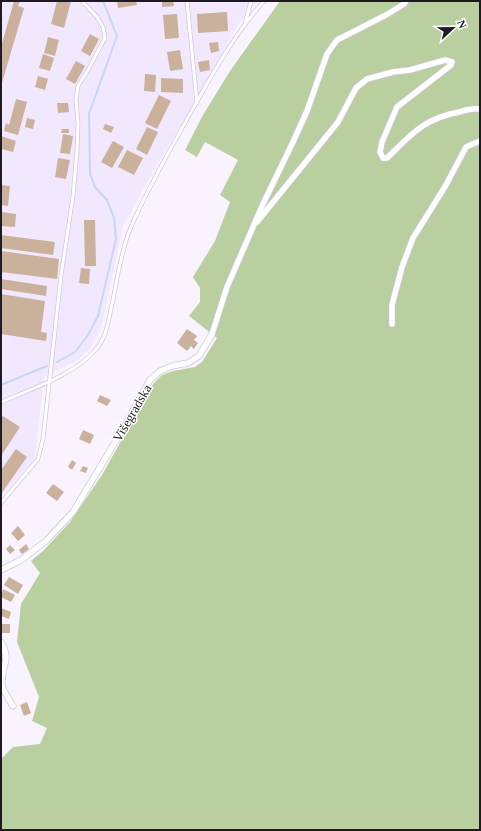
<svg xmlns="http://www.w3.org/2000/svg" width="481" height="831" font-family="Georgia,serif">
<rect width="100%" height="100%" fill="#f8f3fe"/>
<path fill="#f2e8fe" d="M1,1H258L238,24L215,67L144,188L123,226L104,316L101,327L90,348L78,360L44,377L35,458L1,497Z"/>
<path fill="#b9cf9f" d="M280,1H480V830H1V759L13,747L40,744L47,728L32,721L39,697L17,642L21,604L40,573L31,561L43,551L70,522L102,475L153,384L162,375L173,371L195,367L202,362L217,338L189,316L200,302V288L193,277L215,241L230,202L220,195L238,160L205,142L197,157L185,150L203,115L230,71Z"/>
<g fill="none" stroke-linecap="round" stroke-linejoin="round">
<path stroke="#c6d6f5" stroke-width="2" d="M57,362L75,352L88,335L98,316L116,239L114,218L107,200L95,187L90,174L89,114L117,36L103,1
M1,385L47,366"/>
</g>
<path fill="#c9b19b" d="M14,1H20L18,6L24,8L1,86V47Z
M57,1H71L64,28L51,24Z
M117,1H136L137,5L118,8Z
M162,1H173L174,6L162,7Z
M227,12L228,31L198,33L197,14Z
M177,14L179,38L165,39L163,15Z
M90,34L99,39L90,56L81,51Z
M48,37L59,40L55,56L44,53Z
M218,42L219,51L211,53L209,43Z
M180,50L183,69L170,71L167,52Z
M43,54L54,58L50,71L39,68Z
M209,60L210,70L200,72L198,62Z
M76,61L85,66L75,84L66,79Z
M145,74L156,75L155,92L144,91Z
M38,76L48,79L45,90L35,87Z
M161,78L183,79V93L161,92Z
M159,95L171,101L157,129L145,123Z
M16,99L27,102L18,135L4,131L6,123L9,125Z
M57,103H68L69,112L58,113Z
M27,118L35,120L33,129L25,127Z
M105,124L114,127L111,133L103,129Z
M147,127L158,132L147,155L136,149Z
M62,129H69V133H61Z
M63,134L73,136L70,154L60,153Z
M1,136L16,141L13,152L1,149Z
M113,141L124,147L112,168L101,162Z
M127,150L143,158L134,175L118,167Z
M58,158L70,160L66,179L55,177Z
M1,185L10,186L8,206L1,205Z
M1,212L16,214L15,227L1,226Z
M84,220H95L96,266H85Z
M1,235L55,242L53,255L1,248Z
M1,251L59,259L57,279L1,272Z
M81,268L90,269L89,284L79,283Z
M1,279L47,286L46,296L1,289Z
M1,294L45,301L41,332L47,333L46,341L1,334Z
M187,329L197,336L194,340L198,343L194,349L191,346L187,351L177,343Z
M100,395L111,400L107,406L97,401Z
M3,416L20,427L1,456V419Z
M83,430L94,435L90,444L79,439Z
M16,449L27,457L1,494V470Z
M72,460L76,463L72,470L68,467Z
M83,466L88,468L86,473L80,471Z
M53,484L64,492L57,501L46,493Z
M18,526L25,535L18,541L11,533Z
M26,544L29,549L22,554L19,550Z
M10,545L15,550L10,554L6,549Z
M9,577L23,585L18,594L4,585Z
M3,589L15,595L11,602L1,597Z
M1,608L11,612L9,619L1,616Z
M1,624H10V633H1Z
M27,702L31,713L24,716L20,705Z"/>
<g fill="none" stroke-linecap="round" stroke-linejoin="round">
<g stroke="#d1c5e1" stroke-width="4.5">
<path id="lane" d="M187,1L197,103
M245,24L251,1
M1,402C31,389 77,374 97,348C108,335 109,315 113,300C117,278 121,253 129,232C143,197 163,163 181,130C206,86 230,39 264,1
M1,503L38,459L43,439L61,276L73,196L77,151L78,123L76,99L78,86L88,70L105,38L103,27L97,17L82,1"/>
</g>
<g stroke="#d1c5e1" stroke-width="7">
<path id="street" d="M257,222L338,122L356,88L367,79L393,72L410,70L445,60L452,62L451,65L397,107L382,142L380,152L383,158H387C412,134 423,119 459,112C466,110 473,108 480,109
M392,324V305L402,267L413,238L446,185L466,147L480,141
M1,570L21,560L46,541L73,512L123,429L150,380L160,371L172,366L188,363L199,356L212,334L227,287L263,204L293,142L307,111L327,54L337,40L386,15L404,4L406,1
M1,642C12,661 1,666 2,684C3,692 10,700 13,706"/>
</g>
<use href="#lane" stroke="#fff" stroke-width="3"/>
<use href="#street" stroke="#fff" stroke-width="5.5"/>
</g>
<g text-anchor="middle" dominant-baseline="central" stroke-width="3" stroke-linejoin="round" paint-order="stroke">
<g font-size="13" fill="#1e1923" stroke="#fff">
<text transform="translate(132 413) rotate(-60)">Višegradska</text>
</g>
</g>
<rect width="481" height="831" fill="none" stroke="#1e1923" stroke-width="4"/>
<g transform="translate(453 28) rotate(68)" stroke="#ffffff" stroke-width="3" paint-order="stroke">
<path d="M0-3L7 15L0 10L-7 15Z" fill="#1e1923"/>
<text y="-6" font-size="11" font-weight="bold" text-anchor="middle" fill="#1e1923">N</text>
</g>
</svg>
